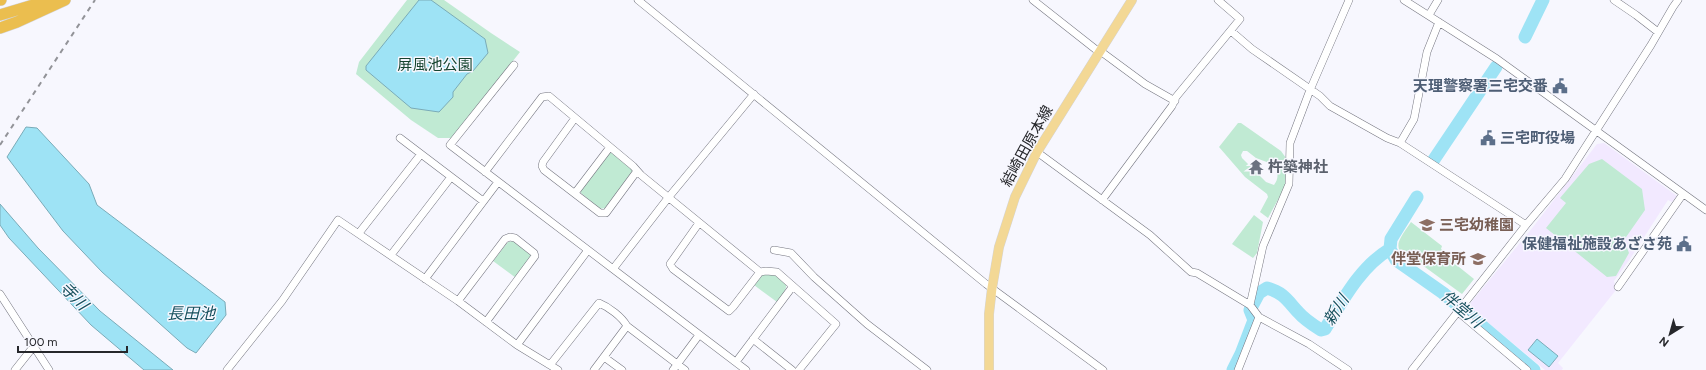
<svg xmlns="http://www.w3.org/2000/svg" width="1706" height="370" font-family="Figtree,'Noto Sans JP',sans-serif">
<rect width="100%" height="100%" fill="#f7f7fe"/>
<path fill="#f2e9ff" d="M1604,143L1677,196L1672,202L1668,200L1630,259L1614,281L1616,290L1558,363L1563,368L1562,370H1545L1468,306L1533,227L1597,144Z"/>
<path fill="#c0ead3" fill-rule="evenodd" d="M407,0H444L491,33L520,52L452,138H438L411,120L356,74L359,62Z
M1238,123H1241L1281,151L1286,158V185L1268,218L1260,212L1268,197L1267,194L1245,177L1219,147ZM1243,151H1247L1256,158L1275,165C1278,173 1279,178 1274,185L1266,182L1242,158L1241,155Z
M610,151L632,170V173L605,208L600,209L581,193L580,189Z
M1602,159L1642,189L1645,210L1624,240L1629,253L1616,276L1607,277L1546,228L1566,203L1560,198L1589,164Z
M1254,215L1263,222L1257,253L1253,258L1232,244Z
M1411,222L1442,246L1441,249L1457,260L1454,263L1474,279L1462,294L1418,262L1415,265C1391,248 1396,244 1411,222Z
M513,241L532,254L531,258L516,278L493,261L508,242Z
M769,273C792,279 789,287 777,302L754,285L762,275Z"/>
<path fill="#9ee3f5" stroke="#7aabb8" d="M419,0H431L485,39L488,53L473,71L467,74L453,92V97L439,112L411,108L366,70V66Z
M26,127L37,128L89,184L97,205L225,302L226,315L196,353L187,348L102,272L63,231L7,157Z
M0,204L38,248L100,311L173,370H144L91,325L9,238L0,225Z
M1537,339L1558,356L1549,367L1528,350Z"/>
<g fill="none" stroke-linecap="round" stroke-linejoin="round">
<path stroke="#9ee3f5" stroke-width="13" d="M1525,37L1543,0
M1433,161L1496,67
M1390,249L1396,260L1443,293L1534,370
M1390,249L1391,239L1417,197
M1233,370L1241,354L1254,320L1250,310L1259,293L1267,288C1284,293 1287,300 1298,312C1304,319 1313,325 1321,330L1325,329C1343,300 1360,267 1390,249"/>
<g stroke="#757680" stroke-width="8">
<path id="minor" d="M638,0L986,284L1103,370
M1033,0L1099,52L1103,53L1145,84L1175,101
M1404,0L1497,59L1706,210
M1614,0L1636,15L1658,32
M1429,15L1438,0
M1231,31L1252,49L1320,96L1330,106L1387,138L1400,143L1526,225
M514,65L450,145L613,269
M575,118L543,162L542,166L544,170L600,213H606L637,171
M400,138L483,201
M1400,143L1414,119L1427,52L1439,22
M1037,152L1150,235L1191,272L1197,273L1250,305L1259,317L1309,344L1348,370
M485,172L542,97L549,96L633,166L641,175L760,272
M575,193L610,147
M1102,200L1172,106L1176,97L1240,19L1218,0
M699,223L670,264L673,269L729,311L733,307L760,272L766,271L777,272L836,324L799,370
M359,233L421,154
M774,250L791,253L814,277L867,324L927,370
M391,255L451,177
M425,279L498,182
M1618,287L1683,194
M0,294L49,370
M458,301L505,239L510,237L515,238L534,253L535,256L486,322
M1250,305L1263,246L1289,184L1290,143L1310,90L1349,0
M1457,311L1527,370
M753,339L792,370
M517,345L588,250
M604,357L622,370
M736,362L793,286
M550,365L599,303C609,307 622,317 627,326L685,370
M15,370L34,346
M227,370L282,301L338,220L458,301L517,345L558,370
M594,370L627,326
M673,370L699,335
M746,370L613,269L668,198L754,94
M1238,370L1259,317
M1412,370L1526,225L1565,179L1651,45L1673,7L1678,0"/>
</g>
<g stroke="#d4d4d5" stroke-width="10">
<path id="major" d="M989,370V314L992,288L999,247L1015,197L1037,152L1132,0"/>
</g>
<g stroke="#d4d4d5" stroke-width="12">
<path id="highway" d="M0,0H1
M0,15L50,0
M0,28L17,22L65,0"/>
</g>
<use href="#minor" stroke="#fff" stroke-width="7"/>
<use href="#major" stroke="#f3d895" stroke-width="9"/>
<use href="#highway" stroke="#ebbe4f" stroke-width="11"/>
<path stroke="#929398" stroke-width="2" stroke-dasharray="5 5" stroke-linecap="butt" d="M0,145L95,0"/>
</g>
<defs>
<g id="civic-bare" transform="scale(1.2)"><path d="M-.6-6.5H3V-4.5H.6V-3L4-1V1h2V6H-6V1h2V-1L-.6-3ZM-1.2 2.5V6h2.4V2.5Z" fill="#5c6f8a" stroke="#f7f7fe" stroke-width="2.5" paint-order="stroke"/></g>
<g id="temple-bare" transform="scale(1.2)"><path d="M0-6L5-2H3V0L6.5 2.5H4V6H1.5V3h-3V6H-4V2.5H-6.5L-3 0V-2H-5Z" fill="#6b7280" stroke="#f7f7fe" stroke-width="2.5" paint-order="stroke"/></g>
<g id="school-bare" transform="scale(1.2)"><path d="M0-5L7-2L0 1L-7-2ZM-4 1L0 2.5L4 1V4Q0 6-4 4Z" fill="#8d6e63" stroke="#f7f7fe" stroke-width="2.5" paint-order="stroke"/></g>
</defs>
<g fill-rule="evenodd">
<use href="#civic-bare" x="1560" y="86"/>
<use href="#civic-bare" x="1488" y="138"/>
<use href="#temple-bare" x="1256" y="167"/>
<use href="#school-bare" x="1427" y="225"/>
<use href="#civic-bare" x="1684" y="244"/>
<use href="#school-bare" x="1478" y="259"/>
</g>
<g text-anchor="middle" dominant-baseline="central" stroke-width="3" stroke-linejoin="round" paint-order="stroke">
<g font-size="15" fill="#16442f" stroke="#f7f7fe">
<text x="435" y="65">屏風池公園</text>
</g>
<g font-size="15" font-weight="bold" fill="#4e5e75" stroke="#f7f7fe" text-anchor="end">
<text x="1548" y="86">天理警察署三宅交番</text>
<text x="1500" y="138" text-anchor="start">三宅町役場</text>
<text x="1672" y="244">保健福祉施設あざさ苑</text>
</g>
<g font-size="15" fill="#26272b" stroke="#f7f7fe">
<text transform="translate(1027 146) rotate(-61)">結崎田原本線</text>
</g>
<g font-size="15" font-weight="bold" fill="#5b616d" stroke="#f7f7fe" text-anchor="start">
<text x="1268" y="167">杵築神社</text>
</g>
<g font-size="15" font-weight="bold" fill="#785e54" stroke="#f7f7fe" text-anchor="start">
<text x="1439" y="225">三宅幼稚園</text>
<text x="1466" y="259" text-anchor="end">伴堂保育所</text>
</g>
<g font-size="16" font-style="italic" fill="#16505d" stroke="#f7f7fe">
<text transform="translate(74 296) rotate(45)">寺川</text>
<text transform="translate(1462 309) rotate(40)">伴堂川</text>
<text transform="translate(1336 310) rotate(-57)">新川</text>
<text x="191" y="313">長田池</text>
</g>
</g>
<g transform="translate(1670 334) rotate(217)" stroke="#f7f7fe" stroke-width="3" paint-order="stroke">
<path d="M0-3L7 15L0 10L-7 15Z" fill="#26272b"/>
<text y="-6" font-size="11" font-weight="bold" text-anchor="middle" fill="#26272b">N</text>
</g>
<path d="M18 346v6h109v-6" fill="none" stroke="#26272b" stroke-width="2"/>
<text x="24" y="346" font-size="12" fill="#26272b" stroke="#f7f7fe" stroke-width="3" paint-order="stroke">100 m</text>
</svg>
